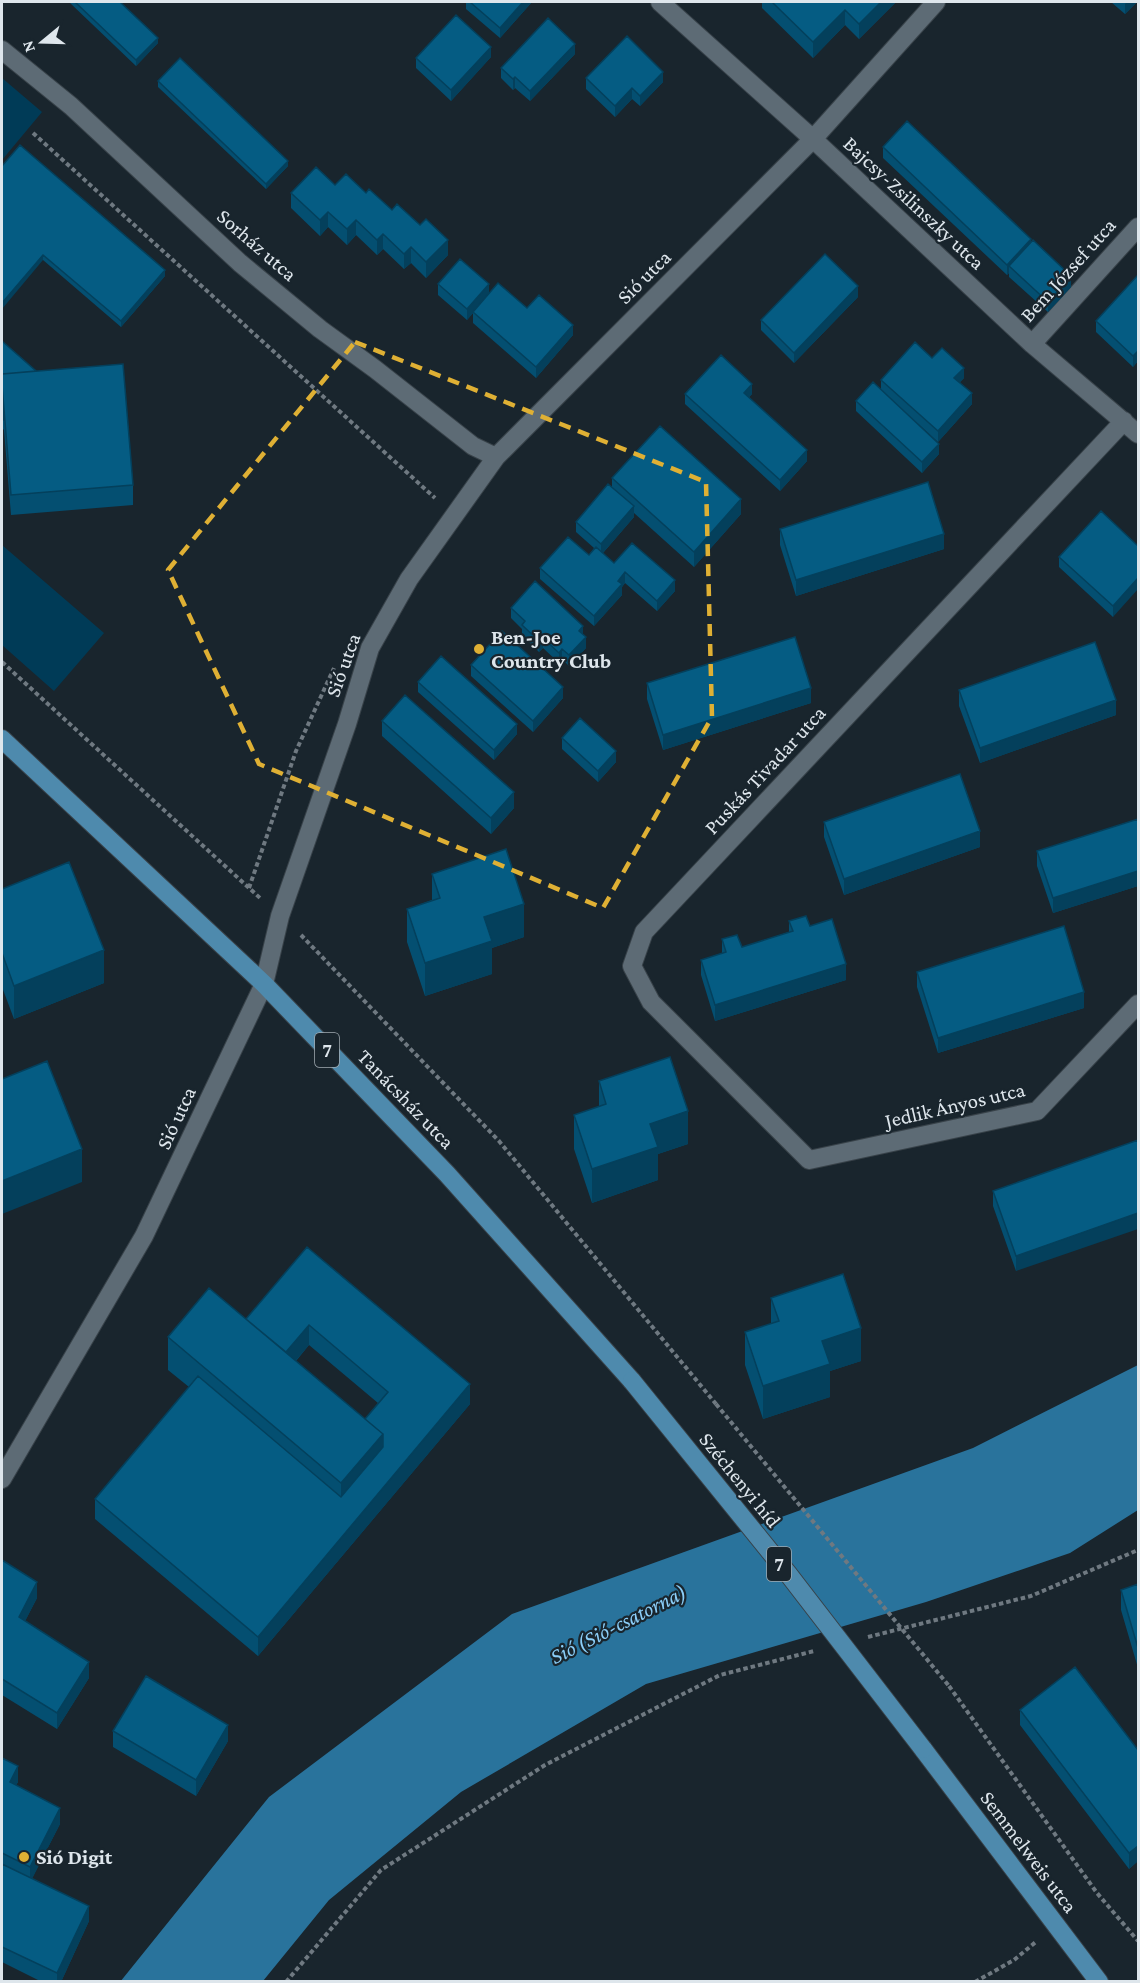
<svg xmlns="http://www.w3.org/2000/svg" width="1140" height="1983" font-family="'Crimson Pro',serif">
<rect width="100%" height="100%" fill="#19252d"/>
<path fill="#003b57" d="M2,78L42,112L2,160Z
M2,545L104,633L54,691L2,645Z"/>
<path fill="#29739c" d="M1138,1365V1510L1070,1553L926,1602L646,1684L461,1792L329,1900L263,1981L120,1982L269,1797L512,1614L973,1448Z"/>
<g fill="none" stroke-linecap="round" stroke-linejoin="round">
<g stroke="#384249" stroke-width="20">
<path id="street" d="M660,2L813,139L1032,344L1138,434
M2,50L71,106L240,263L320,329L375,369L473,446L496,457
M1032,344L1138,227
M1124,421L644,932L632,966L651,1002L809,1160L1037,1111L1138,1004
M2,1479L144,1236L264,984L280,916L347,724L370,648L409,579L496,457L813,139L936,2"/>
</g>
<g stroke="#384249" stroke-width="20">
<path id="primary" d="M2,739L264,984L447,1174L632,1381
M923,1749L1099,1982"/>
</g>
<path stroke="#6f7981" stroke-width="4" stroke-dasharray="4.5 3" stroke-linecap="butt" d="M33,133L435,498
M2,662L260,898
M249,888L296,751L334,668
M301,935L499,1141L716,1404
M868,1637L1031,1596L1138,1550
M949,1686L1097,1893L1138,1941
M286,1982L381,1870L545,1765L720,1675L814,1651
M975,1982L1014,1960L1037,1941"/>
<use href="#street" stroke="#5d6b75" stroke-width="18"/>
<use href="#primary" stroke="#4e8aad" stroke-width="18"/>
<g stroke="#384249" stroke-width="20" stroke-linecap="butt">
<path id="primary-bridge" d="M632,1381L789,1575L923,1749"/>
</g>
<path stroke="#6f7981" stroke-width="4" stroke-dasharray="4.5 3" stroke-linecap="butt" d="M716,1404L949,1686"/>
<use href="#primary-bridge" stroke="#4e8aad" stroke-width="18"/>
</g>
<path fill="#044f71" fill-rule="evenodd" d="M69,2H120L158,43L136,66Z
M466,2H532L500,38L466,9Z
M762,2H896L859,39L845,25L813,58L762,8Z
M1111,2H1137L1125,14Z
M575,54L530,101L515,88L513,90L501,78V68Z
M491,57L451,101L416,68V58Z
M586,78L663,82L640,106L632,99L615,117L586,89Z
M158,81L288,166L266,189L158,87Z
M883,147L1031,242L1071,287L1048,312L1009,277V273L1007,275L883,158Z
M2,166L165,276L121,327L43,260Z
M335,185L366,193L392,210L448,255L426,278L411,263L404,269L383,249L377,255L356,235L347,245L328,227L320,236L291,208V193Z
M1138,277V361L1133,367L1096,332V321Z
M438,284L489,293L527,308L573,335L536,378L473,323V313L467,320L438,295Z
M858,297L794,363L761,330V320Z
M2,341L133,485V505L11,515L4,430L2,428Z
M964,378L960,382L972,404L938,442L915,421L939,454L922,473L856,411V401L881,390V380Z
M685,394H752L749,397L807,461L780,491L685,404Z
M612,478L741,514L694,567L634,513V517L603,553L614,563L675,591L657,611L625,583L622,587V595L594,626L540,579V568L589,555L594,548L576,532V522L612,488Z
M780,529L944,549L796,596L780,545Z
M1138,546L1113,617L1059,567V557Z
M511,608L583,634L586,648L569,666L562,659L559,663L543,648L539,652L522,635V629L511,618Z
M471,665L563,698L533,732L471,676Z
M418,682L517,734L494,760L418,692Z
M647,683L811,703L663,750L647,699Z
M959,690L1116,715L980,763L959,706Z
M382,721L514,808L491,834L382,736Z
M562,738L616,762L598,782L562,749Z
M1138,819V886L1053,913L1037,866V851Z
M824,822L980,847L844,895L824,837Z
M432,874L524,937L492,948V974L425,996L407,942V909L432,900Z
M2,889L104,983L14,1019L2,987Z
M789,921L810,926L846,980L715,1021L701,975V960L722,953V939L742,947L789,932Z
M917,972L1084,1008L938,1053L917,987Z
M599,1081L688,1144L658,1154V1180L592,1203L574,1149V1115L599,1107Z
M1138,1140L1016,1271L993,1206V1191Z
M307,1247L470,1404L258,1656L95,1519V1499L189,1387L168,1370V1337L246,1319ZM309,1345L378,1403L365,1419L296,1361Z
M771,1298L861,1361L830,1371V1397L763,1419L745,1365V1332L771,1324Z
M2,1560L37,1598L25,1621L89,1678L57,1729L2,1695Z
M1138,1584V1668L1121,1610V1590Z
M1020,1710L1138,1750V1861L1129,1869L1020,1725Z
M113,1731L228,1741L196,1796L113,1747Z
M2,1758L18,1782L16,1785L60,1824L32,1878L89,1921L61,1982H42L2,1962Z"/>
<path fill="#04405c" d="M523,2H532L500,38V28Z
M881,2H896L859,39V24Z
M1127,2H1137L1125,14V4Z
M845,10V25L813,58V42Z
M158,38V43L136,66V60Z
M575,44V54L530,101V91Z
M491,47V57L451,101V90Z
M663,72V82L640,106V96Z
M515,77V88L513,90V79Z
M632,88V99L615,117V106Z
M288,161V166L266,189V184Z
M328,212V227L320,236V220Z
M356,220V235L347,245V229Z
M383,234V249L377,255V240Z
M1031,239V249L1009,266V273L1007,275V265Z
M448,240V255L426,278V262Z
M411,247V263L404,269V254Z
M43,255V260L2,309V303Z
M165,270V276L121,327V321Z
M1071,276V287L1048,312V302Z
M489,284V295L467,320V309Z
M858,286V297L794,363V353Z
M573,325V335L536,378V367Z
M1138,351V361L1133,367V356Z
M964,368V378L954,388V378Z
M752,384V394L744,403V393Z
M972,393V404L938,442V431Z
M939,444V454L922,473V462Z
M807,450V461L780,491V480Z
M741,499V514L694,567V552Z
M634,506V517L601,555V544Z
M944,534V549L796,596V580Z
M625,572V583L622,587V595L594,626V616L618,581Z
M1138,578V589L1113,617V606Z
M675,580V591L657,611V601Z
M583,626V636L579,631Z
M586,637V648L569,666V655Z
M543,638V648L539,652V641Z
M562,649V659L559,663V653Z
M563,687V698L533,732V721Z
M811,688V703L663,750V735Z
M1116,700V715L980,763V748Z
M517,724V734L494,760V750Z
M616,751V762L598,782V771Z
M514,792V808L491,834V818Z
M980,831V847L844,895V879Z
M1138,871V886L1053,913V898Z
M524,904V937L492,948V974L425,996V963L484,917Z
M104,950V983L14,1019V986Z
M846,964V980L715,1021V1005Z
M1084,992V1008L938,1053V1038Z
M688,1111V1144L658,1154V1180L592,1203V1169L650,1124Z
M82,1149V1182L2,1214V1181Z
M1138,1213V1229L1016,1271V1256Z
M309,1325V1345L279,1380V1360Z
M861,1328V1361L830,1371V1397L763,1419V1386L822,1341Z
M470,1384V1404L258,1656V1637Z
M383,1434V1467L341,1516V1483Z
M37,1582V1598L19,1633V1617Z
M89,1662V1678L57,1729V1713Z
M228,1725V1741L196,1796V1780Z
M18,1766V1782L10,1797V1782Z
M60,1808V1824L30,1883V1867Z
M1138,1846V1861L1129,1869V1853Z
M89,1906V1921L61,1982H57V1973Z"/>
<path fill="#055c83" stroke="#04405c" stroke-width="1.5" d="M75,2H120L158,38L136,60Z
M470,2H523L500,28Z
M772,2H881L859,24L845,10L813,42Z
M456,15L491,47L451,90L416,58Z
M548,18L575,44L530,91L515,77L513,79L501,68Z
M627,36L663,72L640,96L632,88L615,106L586,78Z
M180,58L288,161L266,184L158,81Z
M907,121L1031,239L1007,265L883,147Z
M20,145L165,270L121,321L43,255L2,303V166Z
M316,167L335,185L346,174L366,193L369,189L392,210L397,204L420,225L426,219L448,240L426,262L411,247L404,254L383,234L377,240L356,220L347,229L328,212L320,220L291,193Z
M1033,240L1071,276L1048,302L1009,266Z
M825,254L858,286L794,353L761,320Z
M460,259L489,284L467,309L438,284Z
M1137,276L1138,277V351L1133,356L1096,321Z
M498,283L527,308L539,295L573,325L536,367L473,312Z
M2,341L36,371L2,374Z
M915,342L932,358L942,348L964,368L954,378L972,393L938,431L881,380Z
M721,355L752,384L744,393L807,450L780,480L685,394Z
M123,364L133,485L11,495L2,385V374Z
M873,382L939,444L922,462L856,401Z
M2,394L4,420L2,418Z
M660,426L741,499L694,552L612,478Z
M928,482L944,534L796,580L780,529Z
M608,484L634,506L601,544L576,522Z
M1101,511L1138,546V578L1113,606L1059,557Z
M568,537L589,555L596,547L614,563L632,543L675,580L657,601L625,572L618,581L622,584L594,616L540,568Z
M535,581L583,626L579,631L586,637L569,655L562,649L559,653L543,638L539,641L522,625L525,621L511,608Z
M502,631L563,687L533,721L471,665Z
M795,637L811,688L663,735L647,683Z
M1095,642L1116,700L980,748L959,690Z
M441,656L517,724L494,750L418,682Z
M405,695L514,792L491,818L382,721Z
M580,718L616,751L598,771L562,738Z
M960,774L980,831L844,879L824,822Z
M1138,819V871L1053,898L1037,851Z
M506,849L524,904L484,917L492,941L425,963L407,909L440,898L432,874Z
M69,862L104,950L14,986L2,953V889Z
M806,916L810,926L832,919L846,964L715,1005L701,960L726,952L722,939L737,935L742,947L793,931L789,921Z
M1064,926L1084,992L938,1038L917,972Z
M670,1057L688,1111L650,1124L658,1147L592,1169L574,1115L606,1104L599,1081Z
M47,1061L82,1149L2,1181V1079Z
M1138,1140V1213L1016,1256L993,1191Z
M307,1247L470,1384L258,1637L95,1499L198,1376L341,1497L383,1447V1434L365,1419L388,1392L309,1325L286,1352L246,1319Z
M843,1274L861,1328L822,1341L830,1364L763,1386L745,1332L779,1321L771,1298Z
M209,1288L383,1434L341,1483L168,1337Z
M2,1560L37,1582L19,1617L89,1662L57,1713L2,1679Z
M1138,1584V1648L1121,1590Z
M1075,1667L1138,1750V1846L1129,1853L1020,1710Z
M146,1676L228,1725L196,1780L113,1731Z
M2,1758L18,1766L10,1782L60,1808L30,1867L2,1853Z
M2,1864L89,1906L57,1973L2,1947Z"/>
<path fill="none" stroke="#dfb034" stroke-width="4.5" stroke-dasharray="12 8" stroke-linejoin="round" d="M355,342L706,482L712,717L603,908L259,764L168,570Z"/>
<g fill="#dfb034" stroke="#19252d" stroke-width="2">
<circle cx="479" cy="649" r="6"/>
<circle cx="24" cy="1857" r="6"/>
</g>
<g text-anchor="middle" dominant-baseline="central" stroke-width="4.5" stroke-linejoin="round" paint-order="stroke">
<g fill="#19252d" stroke="#a3acb3" stroke-width="1.5">
<rect x="315" y="1033" width="24" height="34" rx="4.5"/>
<rect x="767" y="1547" width="24" height="34" rx="4.5"/>
</g>
<g font-size="20" font-weight="bold" fill="#dee6ec">
<text x="327" y="1050">7</text>
<text x="779" y="1564">7</text>
</g>
<g font-size="21" fill="#dee6ec" stroke="#19252d">
<text transform="translate(914 203) rotate(43)">Bajcsy-Zsilinszky utca</text>
<text transform="translate(257 245) rotate(41)">Sorház utca</text>
<text transform="translate(1068 270) rotate(-48)">Bem József utca</text>
<text transform="translate(644 277) rotate(-45)">Sió utca</text>
<text transform="translate(343 665) rotate(-70)">Sió utca</text>
<text transform="translate(765 770) rotate(-47)">Puskás Tivadar utca</text>
<text transform="translate(406 1099) rotate(46)">Tanácsház utca</text>
<text transform="translate(955 1105) rotate(-13)">Jedlik Ányos utca</text>
<text transform="translate(176 1118) rotate(-65)">Sió utca</text>
<text transform="translate(740 1480) rotate(51)">Széchenyi híd</text>
<text transform="translate(1029 1852) rotate(53)">Semmelweis utca</text>
</g>
<g font-size="21" font-weight="bold" fill="#dee6ec" stroke="#19252d" text-anchor="start">
<text x="491" y="637">Ben-Joe<tspan x="491" dy="24">Country Club</tspan></text>
<text x="36" y="1857">Sió Digit</text>
</g>
<g font-size="22" font-style="italic" fill="#8bcef8" stroke="#19252d">
<text transform="translate(618 1624) rotate(-27)">Sió (Sió-csatorna)</text>
</g>
</g>
<rect width="1140" height="1983" fill="none" stroke="#dee6ec" stroke-width="6"/>
<g transform="translate(42 42) rotate(251)" stroke="#19252d" stroke-width="4.5" paint-order="stroke">
<path d="M0-4.5L10 22L0 15L-10 22Z" fill="#dee6ec"/>
<text y="-9" font-size="16" font-weight="bold" text-anchor="middle" fill="#dee6ec">N</text>
</g>
</svg>
